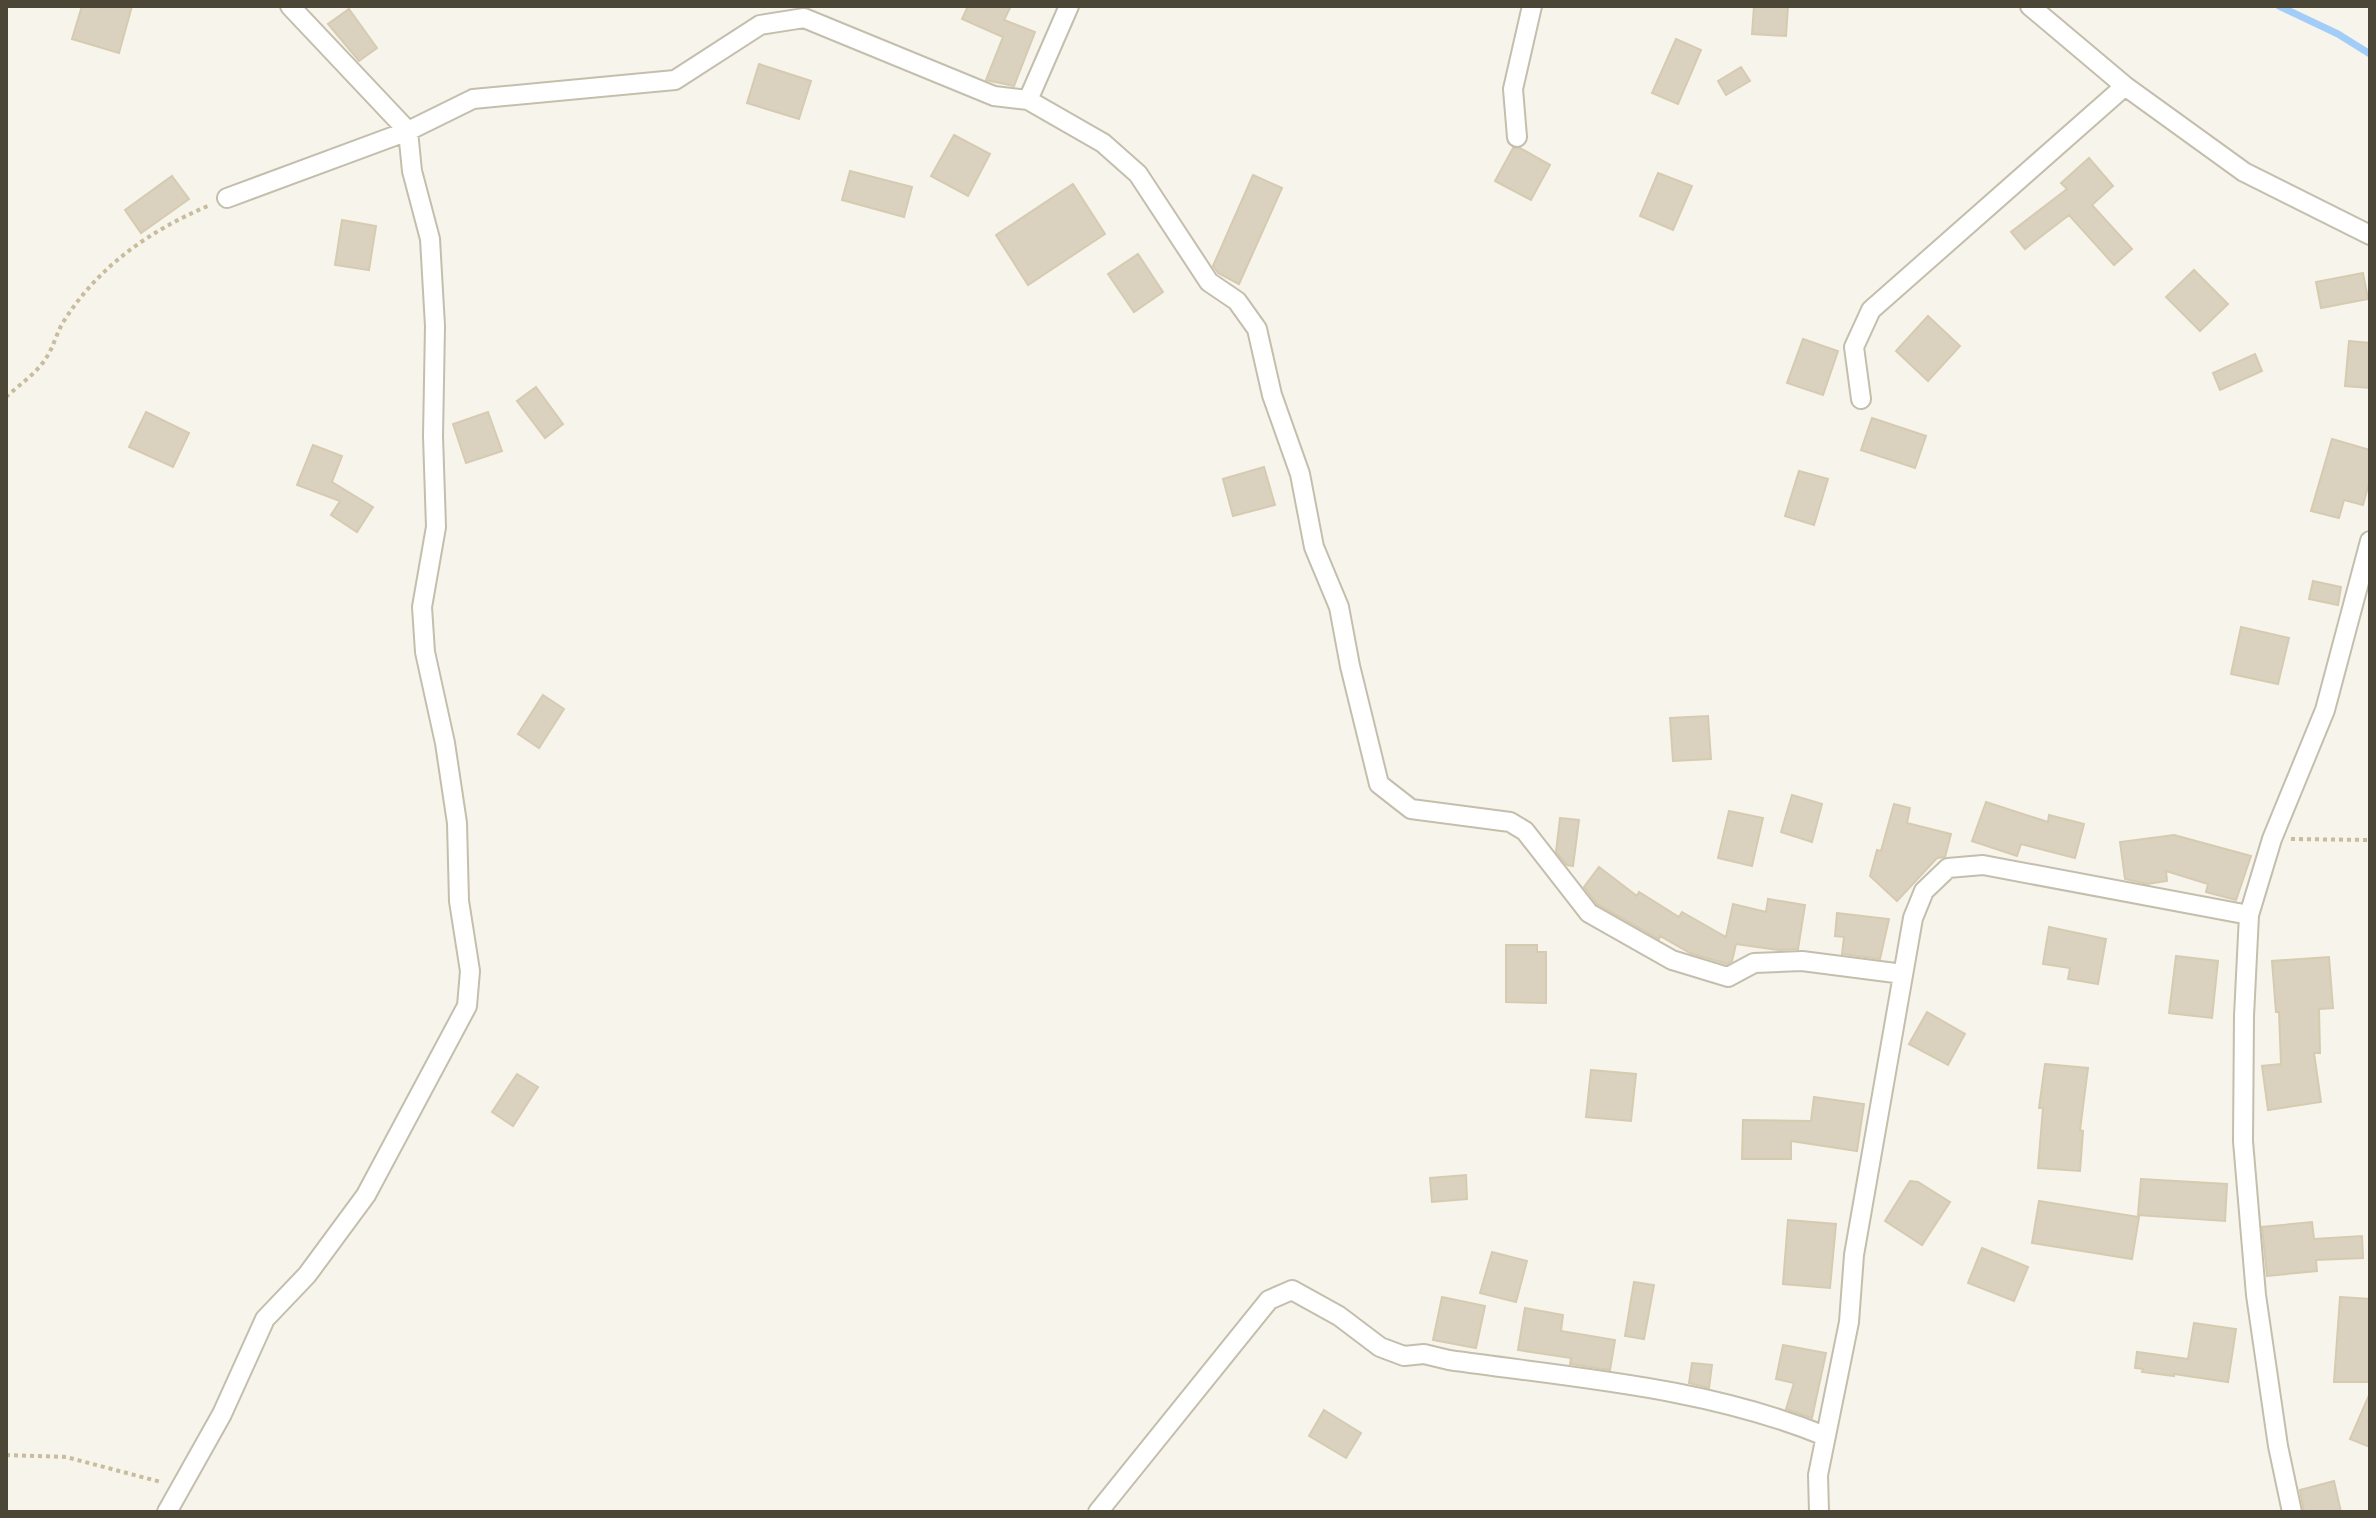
<svg xmlns="http://www.w3.org/2000/svg" width="2376" height="1518" font-family="'Nunito Sans',sans-serif">
<rect width="100%" height="100%" fill="#f7f4eb"/>
<g fill="none" stroke-linecap="round" stroke-linejoin="round">
<path stroke="#a2cdf9" stroke-width="7" d="M2279,6L2338,34L2370,54"/>
</g>
<path fill="#dad2be" stroke="#d6cbb1" stroke-width="2" d="M82,6H132L119,53L72,39Z
M968,6H1011L1004,20L1035,32L1014,86L986,80L1003,37L962,19Z
M1754,6H1788L1786,36L1752,34Z
M349,9L377,48L359,61L328,24Z
M1676,39L1701,50L1678,104L1652,93Z
M759,64L811,81L799,119L747,103Z
M1741,67L1750,81L1726,95L1718,81Z
M954,135L990,154L968,196L931,176Z
M1513,148H1520L1550,165L1531,200L1495,181Z
M2089,158L2113,186L2092,205L2132,249L2114,265L2069,215L2025,249L2011,232L2067,189L2061,183Z
M850,171L912,187L904,217L842,200Z
M1658,173L1692,186L1673,230L1640,216Z
M1253,175L1282,188L1239,284L1218,273L1213,266Z
M172,176L189,199L141,233L125,210Z
M1073,184L1105,234L1028,285L996,235Z
M342,220L376,226L369,270L335,265Z
M1138,254L1163,292L1134,312L1108,274Z
M2194,270L2228,304L2200,331L2166,297Z
M2363,273L2368,299L2321,308L2316,282Z
M1928,316L1960,346L1928,381L1896,351Z
M1803,339L1838,351L1823,395L1787,383Z
M2349,341L2370,343V388L2345,386Z
M2255,354L2262,371L2220,390L2213,373Z
M536,387L563,424L545,438L517,401Z
M146,412L189,433L173,467L129,447Z
M488,412L502,451L466,463L453,424Z
M1872,418L1926,436L1915,468L1861,450Z
M2332,439L2370,450V479L2363,505L2344,500L2339,518L2311,511Z
M313,445L342,456L332,482L373,507L357,532L331,515L340,501L297,485Z
M1264,467L1275,505L1233,516L1223,479Z
M1799,471L1828,479L1814,525L1785,516Z
M2313,581L2341,587L2338,605L2309,599Z
M2241,627L2289,638L2278,684L2231,674Z
M543,695L564,709L539,748L518,734Z
M1708,716L1711,759L1673,761L1670,718Z
M1792,795L1822,804L1812,842L1781,832Z
M1986,802L2048,822L2049,815L2084,824L2075,858L2021,844L2017,856L1972,841Z
M1894,804L1910,808L1907,823L1951,834L1945,857L1937,858L1897,901L1870,876L1877,850L1881,851Z
M1729,811L1763,818L1752,866L1718,858Z
M1560,818L1579,820L1573,866L1567,865L1556,852Z
M2174,835L2251,856L2236,900L2206,892L2208,884L2166,871L2167,881L2147,884L2125,879L2120,842Z
M1599,867L1637,896L1639,892L1679,917L1682,912L1726,937L1733,904L1766,912L1768,899L1805,905L1798,949L1778,950L1736,944L1732,961L1727,964L1690,953L1660,936L1659,939L1597,904L1584,887Z
M1837,913L1889,919L1880,959L1842,954L1844,937L1835,936Z
M2049,927L2106,939L2098,984L2068,979L2070,968L2043,964Z
M1506,945H1537V952H1546V1003L1506,1002Z
M2176,956L2218,961L2212,1018L2169,1013Z
M2329,957L2333,1008L2319,1009L2320,1053H2314L2321,1102L2268,1110L2262,1066L2281,1064L2279,1012H2276L2272,961Z
M1927,1012L1965,1034L1948,1065L1909,1044Z
M2045,1064L2088,1068L2080,1130L2083,1131L2080,1171L2038,1168L2043,1108H2039Z
M1591,1070L1636,1074L1631,1121L1586,1117Z
M517,1074L538,1087L513,1126L492,1112Z
M1814,1097L1864,1104L1857,1151L1791,1141V1159H1742L1743,1120L1811,1121Z
M1466,1175L1467,1199L1432,1202L1430,1178Z
M2141,1179L2227,1184L2225,1221L2138,1215Z
M1910,1181L1918,1182L1950,1202L1922,1245L1885,1221Z
M2039,1201L2139,1217L2132,1259L2032,1243Z
M1788,1220L1836,1224L1830,1288L1783,1284Z
M2312,1222L2314,1239L2362,1236L2363,1258L2316,1260L2317,1271L2267,1276L2262,1227Z
M1982,1248L2028,1267L2014,1301L1968,1283Z
M1492,1252L1527,1261L1516,1302L1480,1293Z
M1634,1282L1654,1285L1644,1339L1625,1336Z
M1442,1297L1485,1306L1476,1348L1433,1340Z
M2340,1297L2370,1299V1382H2334Z
M1525,1308L1563,1315L1561,1331L1615,1340L1610,1370L1570,1364L1571,1358L1518,1350Z
M2194,1323L2236,1329L2228,1382L2174,1374V1376L2142,1372L2143,1369L2135,1368L2137,1352L2188,1359Z
M1783,1345L1826,1353L1812,1418L1786,1409L1794,1383L1776,1379Z
M1692,1363L1712,1365L1709,1388L1689,1383Z
M2370,1393V1447L2350,1439Z
M1324,1410L1361,1433L1346,1458L1309,1436Z
M2334,1481L2341,1512H2304L2300,1490Z"/>
<g fill="none" stroke-linecap="round" stroke-linejoin="round">
<g stroke="#c4beac" stroke-width="22">
<path id="street" d="M2030,6L2125,86L2244,172L2370,235
M1028,100L1103,143L1138,174L1209,282L1237,301L1257,329L1272,395L1300,474L1314,547L1339,607L1350,666L1379,784L1411,809L1510,822L1525,831L1589,913L1672,960L1728,977L1754,963L1802,961L1903,974
M1517,137L1513,89L1532,6
M227,198L408,131L473,99L675,80L760,25L804,18L994,96L1028,100L1069,6
M1861,399L1854,347L1871,310L2125,86
M167,1512L222,1414L265,1319L307,1275L366,1195L467,1006L470,971L459,901L457,823L445,743L425,652L422,607L436,527L433,436L435,326L430,239L412,171L408,131L290,6
M1098,1512L1269,1300L1292,1290L1339,1316L1380,1347L1404,1356L1424,1354L1449,1360C1575,1378 1706,1387 1825,1436
M1819,1512L1818,1475L1849,1322L1854,1255L1913,918L1924,891L1948,868L1983,865L2249,915
M2292,1512L2278,1446L2256,1295L2243,1141L2244,1016L2249,915L2272,839L2325,710L2370,541"/>
</g>
<path stroke="#c7bc9b" stroke-width="4" stroke-dasharray="4 4" stroke-linecap="butt" d="M6,397C19,385 37,373 46,358C53,348 56,335 62,324C98,266 149,231 210,205
M2291,839L2370,840
M6,1455L66,1457L161,1482"/>
<use href="#street" stroke="#fff" stroke-width="18"/>
</g>
<rect width="2376" height="1518" fill="none" stroke="#4c4637" stroke-width="16"/>
</svg>
